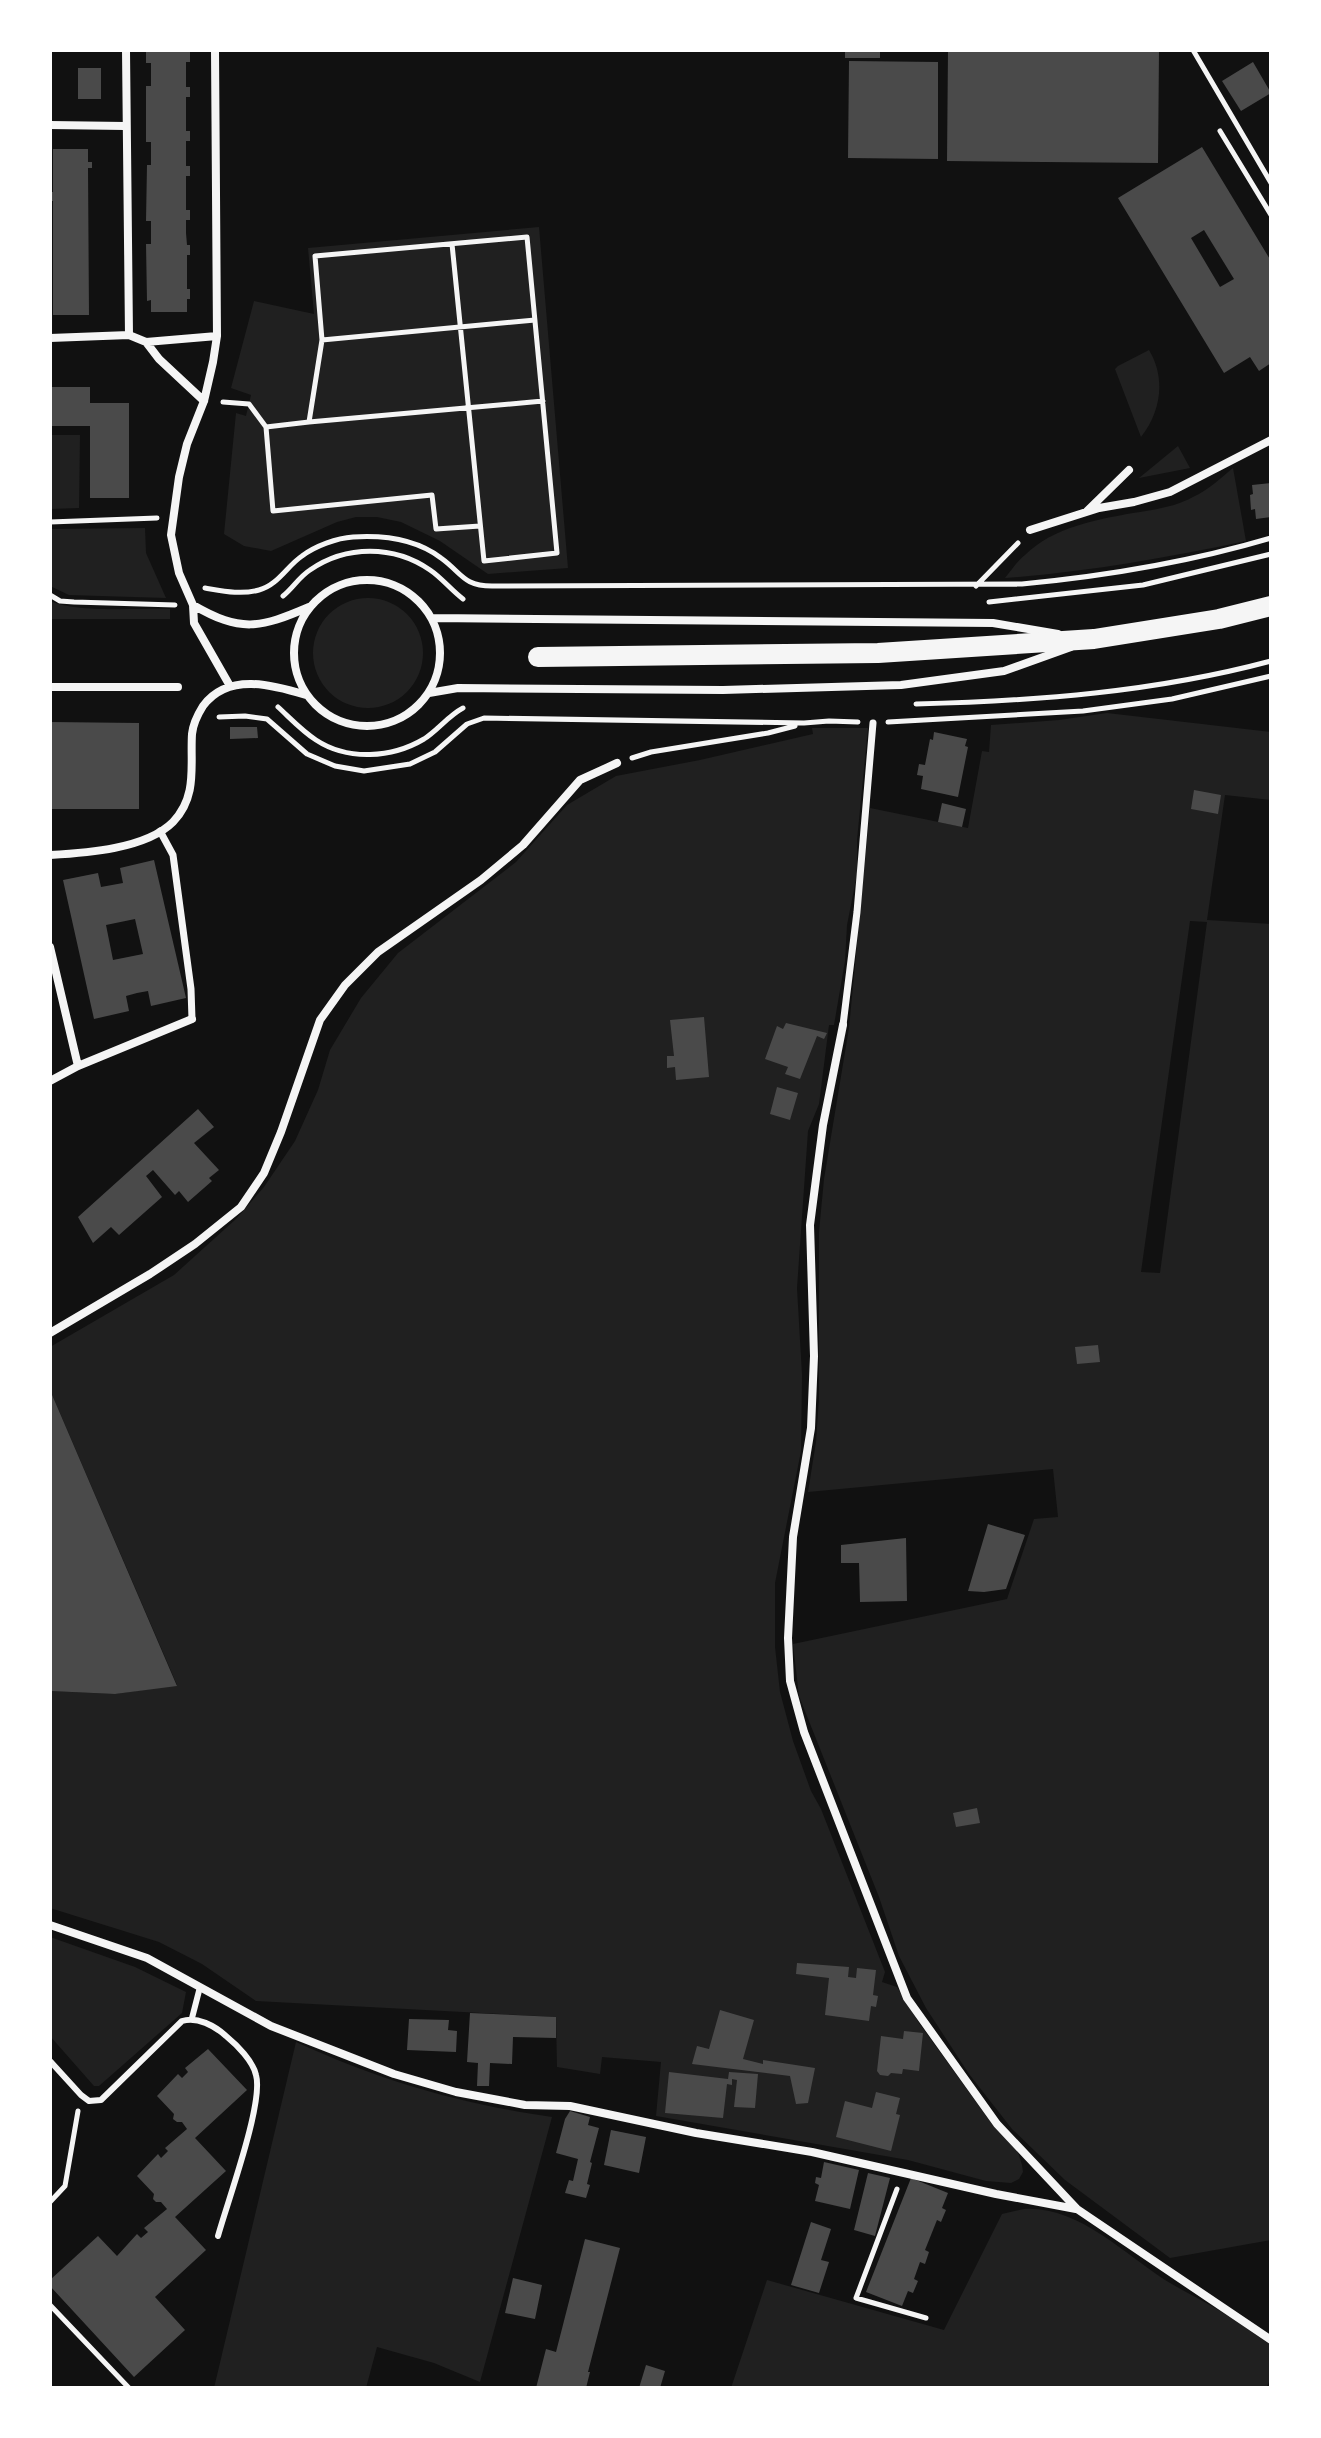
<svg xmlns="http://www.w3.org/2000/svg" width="1321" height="2438" font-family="Lato,sans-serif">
<rect width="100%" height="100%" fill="#111"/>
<path fill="#202020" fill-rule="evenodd" d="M539,227L568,568L488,574L440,541L401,522L377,517H356L337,522L271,551L244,546L224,534L236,413L246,416L251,395L231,388L254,301L314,314L308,248Z
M1149,350C1166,378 1161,412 1141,437L1115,369L1118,366Z
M50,435H80L79,508L50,509Z
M1178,446L1190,468L1139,478Z
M1233,468L1246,541C1166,558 1086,572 1005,578C1011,571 1017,561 1025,555C1054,527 1095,520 1133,513C1153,510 1175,507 1193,497C1208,490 1221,478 1233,468Z
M145,528L146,553L166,598L69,595L50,586V529Z
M313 653a55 55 0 1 1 110 0a55 55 0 1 1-110 0Z
M50,601C77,613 137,608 170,609V619H50Z
M1107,713L1271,732V800L1225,795L1207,920L1271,924V2240L1170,2258L1065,2180L1012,2129L969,2074L926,2008L899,1956L879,1897L799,1696L793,1644L1007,1599L1034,1519L1058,1517L1053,1469L808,1492L816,1442L819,1398V1232L824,1179L849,1028L870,808L968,828L982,751L989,752L991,725L1059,720ZM1190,921L1207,922L1160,1273L1141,1272Z
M812,728H868L857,840V874L847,925L845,961L834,1025H829L819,1104L808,1131L797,1288L802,1375L801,1451L775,1583V1647L780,1692L793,1741L811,1791L821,1809L885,1972L882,1982L897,1987L919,2023L992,2124L1017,2149L1022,2165L1023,2172L1019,2179L1011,2183L986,2181L908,2160L656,2116L661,2062L602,2057L600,2074L557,2067L556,2017L256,2001L202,1964L159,1942L50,1908V1691L115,1694L177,1685L50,1390V1347L174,1275L236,1219L264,1187L295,1141L318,1090L330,1050L361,998L398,953L516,862L567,805L616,776L700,760L813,734Z
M50,1937L135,1967L186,1992L182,2013L99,2086H94L50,2036Z
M296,2042C384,2082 457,2103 552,2117L480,2382L434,2363L377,2347L366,2388H214Z
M1024,2209C1078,2206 1123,2253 1165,2280C1183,2291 1202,2300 1220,2311C1237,2321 1254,2334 1271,2345V2378L1266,2388H731L767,2280L944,2330L1002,2214Z"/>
<path fill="#4a4a4a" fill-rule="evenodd" d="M146,50L190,52V62H186V87H190V97H186V131H190V141H186V166H190V176H186V210H190V220H186V233L187,245H190V255H187V289H190V299H187V312H151V300L147,301L146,244H151V221H146L147,165H151V142H146V86H151V63H146Z
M845,50H880V58H845Z
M948,50H1159L1158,163L947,161Z
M849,61L938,62V159L848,158Z
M1253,62L1271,93L1241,111L1222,81Z
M78,68H101V99H78Z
M1202,147L1271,261V363L1259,371L1250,357L1224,373L1118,198ZM1204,230L1234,279L1220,287L1191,238Z
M53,149H88V162H92V168H88L89,315H53V201H50V192H53Z
M50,387H90V403H129V498H90V426H50Z
M1271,483V517L1256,519L1255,509L1251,510L1250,495L1253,494L1252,485Z
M50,722L139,723V809H50Z
M230,727H257L258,738L230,739Z
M934,732L967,739L965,746L968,747L958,797L921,789L923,776L917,775L919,764L925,765L930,739L933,740Z
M1194,790L1221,795L1218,814L1191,809Z
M942,803L966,809L962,827L938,822Z
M154,860L186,998L151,1006L148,991L137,993L126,996L129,1011L94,1019L63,880L98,873L101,887L123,883L120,868ZM135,919L143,954L113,960L106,925Z
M704,1017L709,1077L676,1080L675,1067L667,1068V1056H674L670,1020Z
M786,1023L827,1033L824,1039L817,1036L800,1079L785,1074L788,1067L765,1059L777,1026L783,1029Z
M777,1087L798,1093L790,1120L770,1114Z
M198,1109L214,1127L194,1143L219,1170L209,1178L212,1181L188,1202L179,1191L175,1195L153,1170L146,1176L162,1197L119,1235L111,1227L93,1243L78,1217Z
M1098,1345L1100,1362L1077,1364L1075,1347Z
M50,1390L116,1544L177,1686L115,1694L50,1691Z
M988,1524L1025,1535L1006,1589L984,1592L968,1591Z
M906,1538L907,1601L860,1602L859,1563H841V1545Z
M977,1808L980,1823L956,1827L953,1813Z
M797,1963L849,1967L848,1977L856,1978L857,1968L876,1970L873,1995L878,1996L876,2007L871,2006L869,2021L825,2015L829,1978L796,1974Z
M720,2010L754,2020L743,2059L763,2064V2060L815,2068L808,2103L796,2104L790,2076L692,2064L697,2046L709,2049Z
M470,2013L556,2017V2038L513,2037L512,2064L490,2063L489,2086H477L478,2063L467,2062Z
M409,2019L449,2020L448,2030L457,2031L456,2052L407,2050Z
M904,2031L923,2033L919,2071L903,2069L902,2074L891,2073L888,2076L880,2075L877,2071L881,2036L903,2039Z
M208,2049L247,2090L195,2138L226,2171L175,2217L206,2250L155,2297L185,2330L134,2377L50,2286V2280L98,2236L117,2256L137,2234L141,2238L148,2232L144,2228L167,2209L161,2202H156L153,2199L154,2194L137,2176L158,2154L161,2158L168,2151L165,2148L187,2129L182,2122H177L173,2119L174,2114L157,2096L178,2074L182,2078L188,2072L185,2068Z
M669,2072L728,2079L729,2072L758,2074L755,2108L734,2107L737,2080L732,2079V2085L727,2084L723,2118L665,2113Z
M876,2092L900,2098L896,2114L900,2115L891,2151L836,2137L845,2101L872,2108Z
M570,2111L590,2117L588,2125L599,2128L590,2162L592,2163L587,2184L590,2185L586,2198L565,2193L569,2180L573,2181L578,2159L556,2153L565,2119Z
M611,2130L646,2137L639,2173L604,2165Z
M824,2162L859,2170L850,2209L815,2201L819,2185L815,2183L816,2177L821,2178Z
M868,2173L890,2178L875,2236L854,2230Z
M911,2178L948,2193L942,2208L946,2210L941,2222L937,2220L925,2250L929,2252L925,2264L920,2262L914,2279L918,2281L913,2293L908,2291L902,2306L866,2292Z
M811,2222L831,2229L821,2260L829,2262L819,2293L791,2285Z
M585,2239L620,2248L588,2372H590L586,2388H536L546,2349L556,2352Z
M513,2278L542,2285L535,2319L505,2313Z
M646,2365L665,2371L660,2388H639Z"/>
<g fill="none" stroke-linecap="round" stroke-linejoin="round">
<path stroke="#f5f5f5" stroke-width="5" d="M1193,50L1271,183
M1220,131L1271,215
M322,340L535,320
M223,402L249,404L266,427L309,422L322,340L315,256L527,237L557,553L484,561L452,244
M309,422L543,401
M266,427L273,511L432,495L436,529L480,526
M50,522L157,518
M976,586L1018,543
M205,588C223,591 241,595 259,590C278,585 287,566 302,556C315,546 337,538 353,537C384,535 416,539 441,558C462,573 463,586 492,586L1022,584C1106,576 1190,562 1271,538
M50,595L60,601L74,602L175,605
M283,596C293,588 299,577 310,570C346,545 394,545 430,570C442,578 451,590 463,599
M989,602L1143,585L1271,554
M916,704C1036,701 1155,692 1271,661
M278,707C290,718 302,731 316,740C348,761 392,758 424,739C438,730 448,716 463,708
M219,717L245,716L267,719L307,754L335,766L364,771L410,764L435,752L467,724L484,718L804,723L829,721L858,722
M888,722L1083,711L1172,699L1271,676
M632,758L651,752L768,733L795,726
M897,2189L856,2298L926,2318
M50,2202L65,2186L78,2111
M50,2305L129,2388"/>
<path stroke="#f5f5f5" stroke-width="6" d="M192,2018L200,1987
M50,2061L81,2095L89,2101L101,2100L182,2021C197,2016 215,2026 226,2036C237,2045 253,2061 256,2075C264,2103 227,2203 218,2236"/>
<path stroke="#f5f5f5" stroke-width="7" d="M160,831L173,855L191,989L192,1019
M843,1025L857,912L873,723"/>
<path stroke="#f5f5f5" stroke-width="8" d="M126,50L129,335
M215,50L217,336L213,362L204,401L187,444L179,477L171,535L179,573L193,605L194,623L230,686
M50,125L125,126
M50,338L129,335L146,342L217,336
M146,342L159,359L204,401
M1087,511L1129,470
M1030,530L1099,508L1134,502L1170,492L1271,440
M294 653a73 73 0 1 1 146 0a73 73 0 1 1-146 0Z
M193,605C241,633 260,628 309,607
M432,618L993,623L1058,634
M50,687H178
M429,693L458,688L723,690L901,685L1004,671L1071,647
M50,855C86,853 146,849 173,822C198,796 190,765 192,734C193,724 198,714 203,706C228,672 273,685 306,695
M50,947L78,1066
M843,1025L823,1125L810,1225L814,1356L811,1428L793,1537L788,1638L790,1681L804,1732L907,1998L997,2124L1077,2209L1271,2340
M50,1081L78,1066L192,1019
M50,1333L150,1274L195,1244L241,1207L264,1173L281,1132L320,1020L345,985L378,952L481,880L523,845L580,780L617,763
M50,1925L147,1958L271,2026L394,2074L456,2092L525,2105L570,2106L696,2133L812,2152L996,2194L1076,2209"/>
<path stroke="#f5f5f5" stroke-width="20" d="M538,657L878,653L1094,639L1219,619L1271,606"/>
</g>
<rect width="1321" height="2438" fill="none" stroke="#ffffff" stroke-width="104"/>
</svg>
